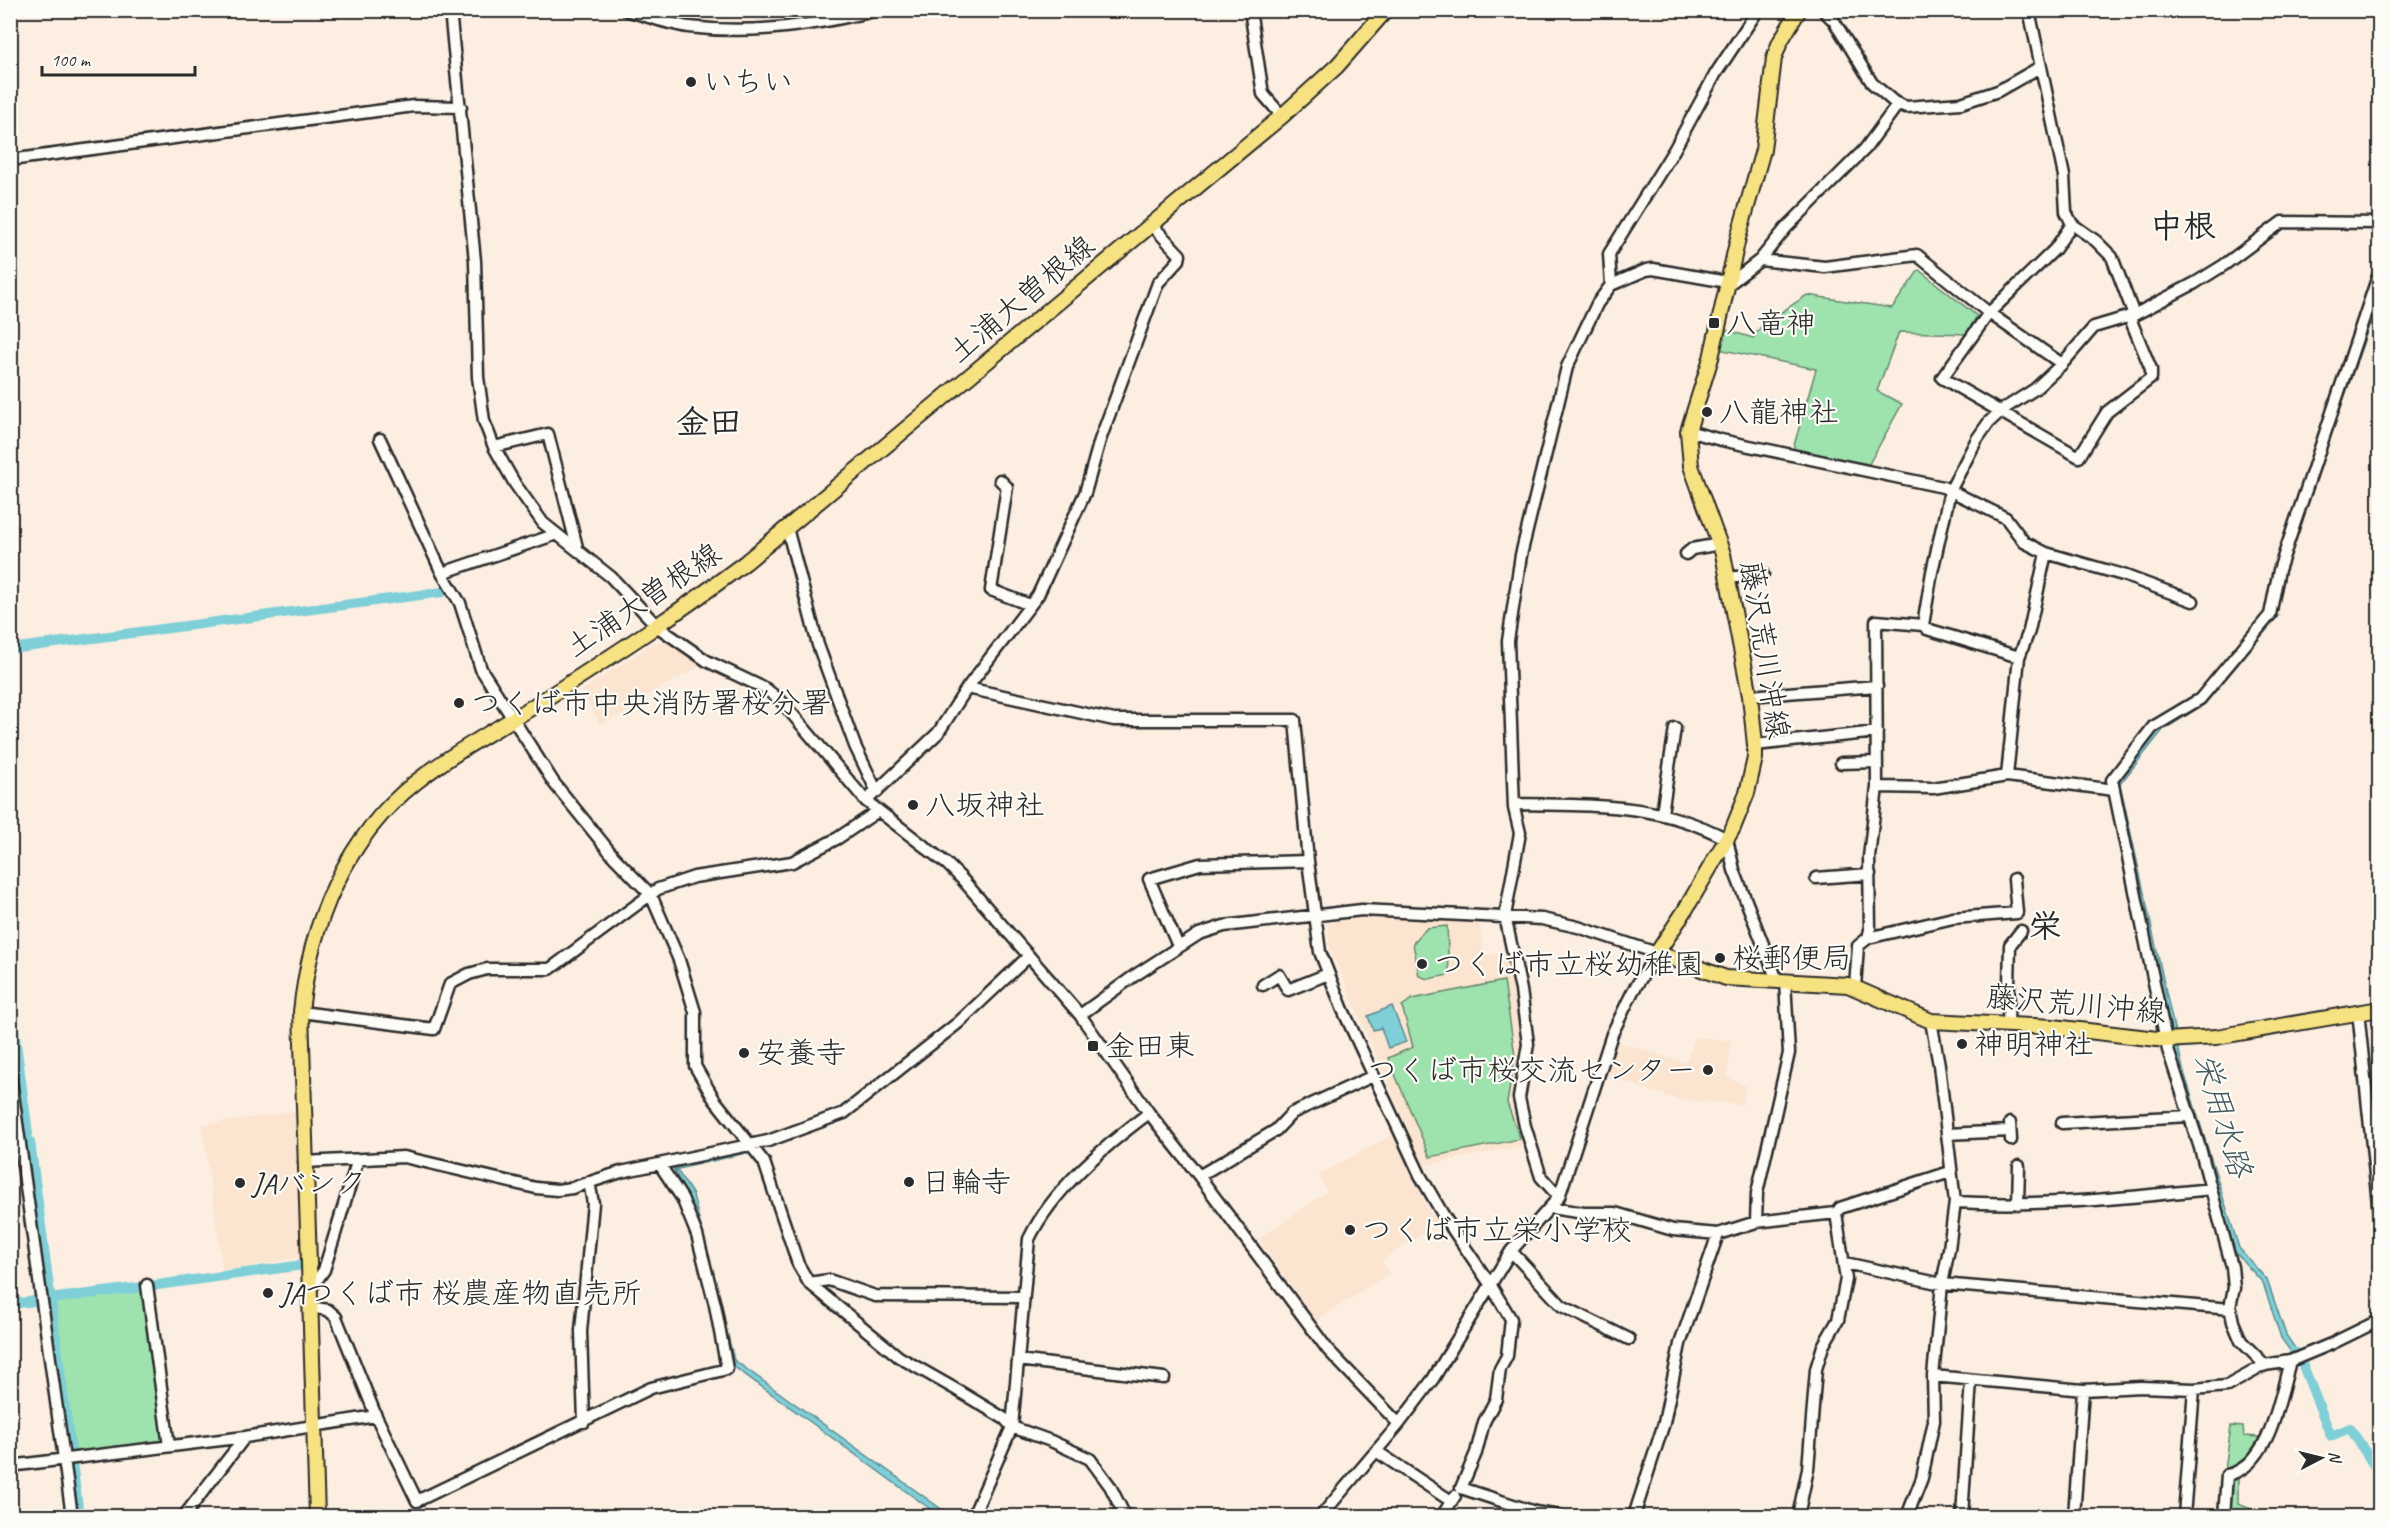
<svg xmlns="http://www.w3.org/2000/svg" width="2390" height="1527" font-family="Caveat,'Klee One',sans-serif">
<rect width="100%" height="100%" fill="#fceee0"/>
<filter id="ink" filterUnits="userSpaceOnUse"><feTurbulence type="fractalNoise" baseFrequency=".0167" numOctaves="2"/><feDisplacementMap in="SourceGraphic" scale="12" xChannelSelector="R" yChannelSelector="G"/><feConvolveMatrix kernelMatrix="1 2 1 2 8 2 1 2 1" color-interpolation-filters="sRGB"/></filter>
<g filter="url(#ink)">
<path fill="#fbe4d0" d="M668,642L702,665L644,696L647,703L600,724L582,691L653,643Z
M1377,917L1479,921L1484,955L1506,953L1515,990L1523,1054L1515,1102L1519,1129L1527,1145L1421,1166L1407,1127L1329,946L1328,923Z
M1696,1037L1731,1041L1727,1077L1745,1086L1742,1104L1677,1099L1604,1075L1617,1042L1686,1063Z
M297,1111L303,1257L223,1271L202,1125Z
M1394,1134L1431,1215L1441,1221L1381,1261L1389,1273L1316,1321L1259,1239L1327,1192L1319,1175Z"/>
<path fill="#9ee2ae" stroke="#64866c" stroke-width="1.5" d="M1919,270L1977,316L1966,334L1899,332L1877,391L1902,404L1869,464L1793,449L1816,369L1718,349L1723,329L1753,338L1762,325L1807,295L1892,308Z
M1447,926L1449,975L1428,979L1419,976L1413,943L1427,928Z
M1504,981L1515,1056L1507,1103L1520,1139L1430,1157L1388,1058L1413,1047L1402,1006L1412,999Z
M143,1290L164,1443L75,1452L54,1302Z
M2231,1426L2243,1427L2244,1436L2259,1437C2254,1455 2244,1469 2225,1470Z
M2230,1480H2238V1504L2254,1510L2253,1516H2228Z"/>
<path fill="#7ecfd7" stroke="#5d8d92" stroke-width="1.5" d="M2278,616L2205,704L2163,730L2120,784L2183,1069L2239,1248L2267,1280L2286,1335L2305,1363L2300,1365L2281,1338L2263,1283L2235,1252L2178,1070L2115,781L2158,726L2200,702L2272,617Z
M1392,1006L1406,1042L1388,1048L1381,1028L1373,1030L1368,1016Z
M673,1168L677,1170L693,1195L734,1360L951,1516H940L729,1363L688,1197Z"/>
<g fill="none" stroke-linecap="round" stroke-linejoin="round">
<path stroke="#5d8d92" stroke-width="3" d="M2314,483L2380,292
M2304,512L2311,494
M2275,618L2279,598
M676,1171L675,1169L747,1152"/>
<path stroke="#7ecfd7" stroke-width="10" d="M10,649L443,592
M10,998L28,1134
M30,1142L79,1516
M150,1286L303,1265
M49,1299L143,1287
M10,1304L36,1301
M2294,1352L2302,1363L2331,1436L2350,1428L2380,1475"/>
<g stroke="#2b2b2b" stroke-width="15">
<path id="minor" d="M450,10L475,261L478,377L484,421L494,447L515,484L543,523L611,577L658,627L707,661L766,689L782,702L866,801L947,864L962,879L1080,1015L1149,1113L1199,1176L1328,1350L1399,1424
M626,10C647,16 668,24 689,27C754,35 816,25 878,10
M1250,10L1263,94L1282,116
M1823,10L1834,21L1872,83L1894,102L1906,107L1961,103L1998,91L2040,67
M2029,10L2064,176L2066,212L2072,224L2096,241L2112,257L2134,315
M10,160L414,106L461,107
M2072,224L2055,249L1989,313L1942,378L2079,457L2107,412L2151,378V369L2129,316
M1760,260L1786,228L1865,149L1898,104
M1611,285L1609,254L1674,150L1716,73L1758,10
M1688,431L1721,440L1943,487L2006,518L2024,542L2046,553L2123,575L2193,601
M380,439L442,573L460,603L481,669L554,783L614,857L651,895L679,960L695,1012V1066L714,1099L764,1162L798,1264L809,1283L899,1357L957,1390L1005,1419L1012,1427L1051,1441L1090,1459L1110,1486L1125,1516
M494,447L548,434L578,551
M1000,480L1007,487L991,590L1030,605
M787,528L818,645L855,746L877,792
M1686,554L1692,549L1720,544
M442,573L557,534
M1728,578L1763,574
M2019,657L2029,631L2046,553
M967,688L1114,720H1295L1308,861L1320,952L1343,1010L1420,1175L1445,1218L1490,1284L1511,1319L1507,1356L1500,1369L1496,1399L1484,1422L1476,1453L1461,1488L1535,1512L1561,1516
M1750,696L1877,686
M1755,745L1877,732
M1841,763L1877,762
M2007,776L2114,790
M1877,787L1933,788L2007,776L2019,657L1927,629L1923,625
M866,801L938,733L967,688L1038,595L1085,493L1100,440L1158,283L1179,260L1180,255L1152,225
M1514,804C1592,806 1655,801 1727,839L1734,870L1777,980
M1662,813L1675,728
M1816,878L1870,874
M1868,938L1953,918L2017,913L2014,879
M1178,946L1149,879L1200,864L1308,861
M1263,985L1279,975L1288,990L1328,974
M1855,987L1858,946L1868,938L1870,930L1869,857L1877,787L1876,621L1923,625L1932,572L1950,491L1977,439L1989,422L2002,410L2035,389L2062,364L2094,327L2134,315L2195,283L2224,265L2282,222L2380,223
M2358,1011L2380,1223
M301,1012L434,1029L450,984L469,974L487,969H550L658,889L694,877L792,862L838,838L878,811
M1080,1015L1134,976L1199,934L1224,926L1362,910L1542,919L1578,927L1657,953L1633,991L1612,1034L1559,1197L1511,1251L1433,1379L1399,1424L1321,1516
M2008,1024L2010,945L2021,931
M10,1073L72,1516
M2010,1123L2011,1140
M2062,1123L2190,1116
M1947,1134L2010,1131
M304,1162L404,1157L536,1188L557,1190L572,1188L621,1172L768,1141L844,1113L958,1023L1029,956
M1199,1176L1276,1130L1292,1113L1373,1076
M1559,1197L1541,1177L1525,1126L1519,1098L1528,1044L1521,990L1505,916L1520,833L1514,808L1508,641L1521,555L1567,367L1597,304L1611,285L1646,270L1653,269L1727,282L1733,281L1760,260L1825,267L1917,255L1989,313L2062,364
M1955,1202C2041,1207 2126,1198 2211,1189
M2018,1204L2019,1166
M1551,1208L1584,1213H1615L1673,1230L1718,1234L1756,1222L1836,1213L1840,1208L1950,1172
M1756,1222L1757,1193L1789,1053L1785,981
M1511,1251L1562,1306L1629,1339
M1845,1263L1942,1284L2231,1309
M809,1283L829,1280L875,1296L1023,1297
M147,1285L169,1446
M310,1290L324,1270L358,1159
M310,1307L328,1310L336,1317L376,1416L417,1501L651,1388L727,1369L715,1305L697,1235L682,1198L660,1165
M1018,1360L1164,1378
M2265,1365L2241,1341L2233,1322L2230,1307L2234,1288L2232,1267L2200,1148L2168,1050L2112,780L2153,727L2200,699L2270,615L2279,570L2380,270
M1933,1376L2083,1390L2141,1387L2194,1389L2227,1386L2265,1365L2290,1361L2331,1344L2380,1320
M584,1422L581,1331L593,1203L589,1182
M1376,1451L1451,1501
M10,1466L245,1437L376,1416
M184,1516L245,1437
M973,1516L1012,1427L1029,1239C1053,1189 1105,1146 1149,1113
M1442,1516L1455,1496
M1634,1516L1664,1423L1680,1344L1718,1234
M1798,1516L1808,1469L1816,1369L1823,1346L1838,1320L1846,1279L1836,1213
M1907,1516L1922,1478L1934,1421L1933,1376L1942,1284L1949,1249L1955,1202L1939,1065L1931,1021
M1962,1516L1971,1380
M2074,1516L2083,1390
M2184,1516L2194,1389
M2224,1516L2227,1475C2270,1466 2280,1397 2290,1361"/>
</g>
<g stroke="#2b2b2b" stroke-width="18">
<path id="major" d="M1799,10L1780,42L1774,58L1763,150L1738,238L1711,358L1688,431L1691,466L1723,554L1750,696L1755,745V758L1747,793L1733,828L1684,912L1657,953L1726,978L1848,985L1931,1021L2053,1027L2166,1040L2216,1037L2380,1009
M317,1516L301,1012C310,924 345,838 416,782C455,751 500,728 542,701C612,656 680,612 746,562L1282,116L1337,66L1386,10"/>
</g>
<use href="#minor" stroke="#fdfcf7" stroke-width="10"/>
<use href="#major" stroke="#f7e281" stroke-width="14"/>
</g>
</g>
<g fill="#2b2b2b" stroke="#fdfcf7" stroke-width="2">
<circle cx="691" cy="82" r="6"/>
<rect x="1708" y="317" width="12" height="12" rx="3"/>
<circle cx="1707" cy="412" r="6"/>
<circle cx="459" cy="703" r="6"/>
<circle cx="913" cy="805" r="6"/>
<circle cx="1720" cy="958" r="6"/>
<circle cx="1422" cy="964" r="6"/>
<circle cx="1962" cy="1044" r="6"/>
<rect x="1087" y="1040" width="12" height="12" rx="3"/>
<circle cx="744" cy="1053" r="6"/>
<circle cx="1708" cy="1070" r="6"/>
<circle cx="909" cy="1182" r="6"/>
<circle cx="240" cy="1183" r="6"/>
<circle cx="1350" cy="1230" r="6"/>
<circle cx="268" cy="1293" r="6"/>
</g>
<g text-anchor="middle" dominant-baseline="central" stroke-width="4.5" stroke-linejoin="round" paint-order="stroke">
<g font-size="30" fill="#2b2b2b" stroke="#fdfcf7" text-anchor="start">
<text x="703" y="82">いちい</text>
<text x="1726" y="323">八竜神</text>
<text x="1719" y="412">八龍神社</text>
<text x="471" y="703">つくば市中央消防署桜分署</text>
<text x="925" y="805">八坂神社</text>
<text x="1732" y="958">桜郵便局</text>
<text x="1434" y="964">つくば市立桜幼稚園</text>
<text x="1974" y="1044">神明神社</text>
<text x="1105" y="1046">金田東</text>
<text x="756" y="1053">安養寺</text>
<text x="1696" y="1070" text-anchor="end">つくば市桜交流センター</text>
<text x="921" y="1182">日輪寺</text>
<text x="252" y="1183">JAバンク</text>
<text x="1362" y="1230">つくば市立栄小学校</text>
<text x="280" y="1293">JAつくば市 桜農産物直売所</text>
</g>
<g font-size="30" fill="#2b2b2b" stroke="#fdfcf7">
<text transform="translate(1021 299) rotate(-40)">土浦大曽根線</text>
<text transform="translate(643 600) rotate(-34)">土浦大曽根線</text>
<text transform="translate(1765 650) rotate(81)">藤沢荒川沖線</text>
<text transform="translate(2076 1004) rotate(5)">藤沢荒川沖線</text>
</g>
<g font-size="32" font-style="italic" fill="#445c5f" stroke="#fdfcf7">
<text transform="translate(2223 1115) rotate(73)">栄用水路</text>
</g>
<g font-size="33" font-weight="bold" fill="#2b2b2b" stroke="#fdfcf7">
<text x="2183" y="226">中根</text>
<text x="709" y="422">金田</text>
<text x="2045" y="926">栄</text>
</g>
</g>
<rect width="2390" height="1527" fill="none" stroke="#fdfcf7" stroke-width="36"/>
<rect x="18" y="18" width="2354" height="1491" fill="none" stroke="#2b2b2b" stroke-width="2" filter="url(#ink)"/>
<g transform="translate(2321 1458) rotate(83)" stroke="#fdfcf7" stroke-width="4.5" paint-order="stroke">
<path d="M0-4.5L10 22L0 15L-10 22Z" fill="#2b2b2b"/>
<text y="-9" font-size="16" font-weight="bold" text-anchor="middle" fill="#2b2b2b">N</text>
</g>
<path d="M42 66v9h153v-9" fill="none" stroke="#2b2b2b" stroke-width="3"/>
<text x="51" y="66" font-size="18" fill="#2b2b2b" stroke="#fdfcf7" stroke-width="4.5" paint-order="stroke">100 m</text>
</svg>
